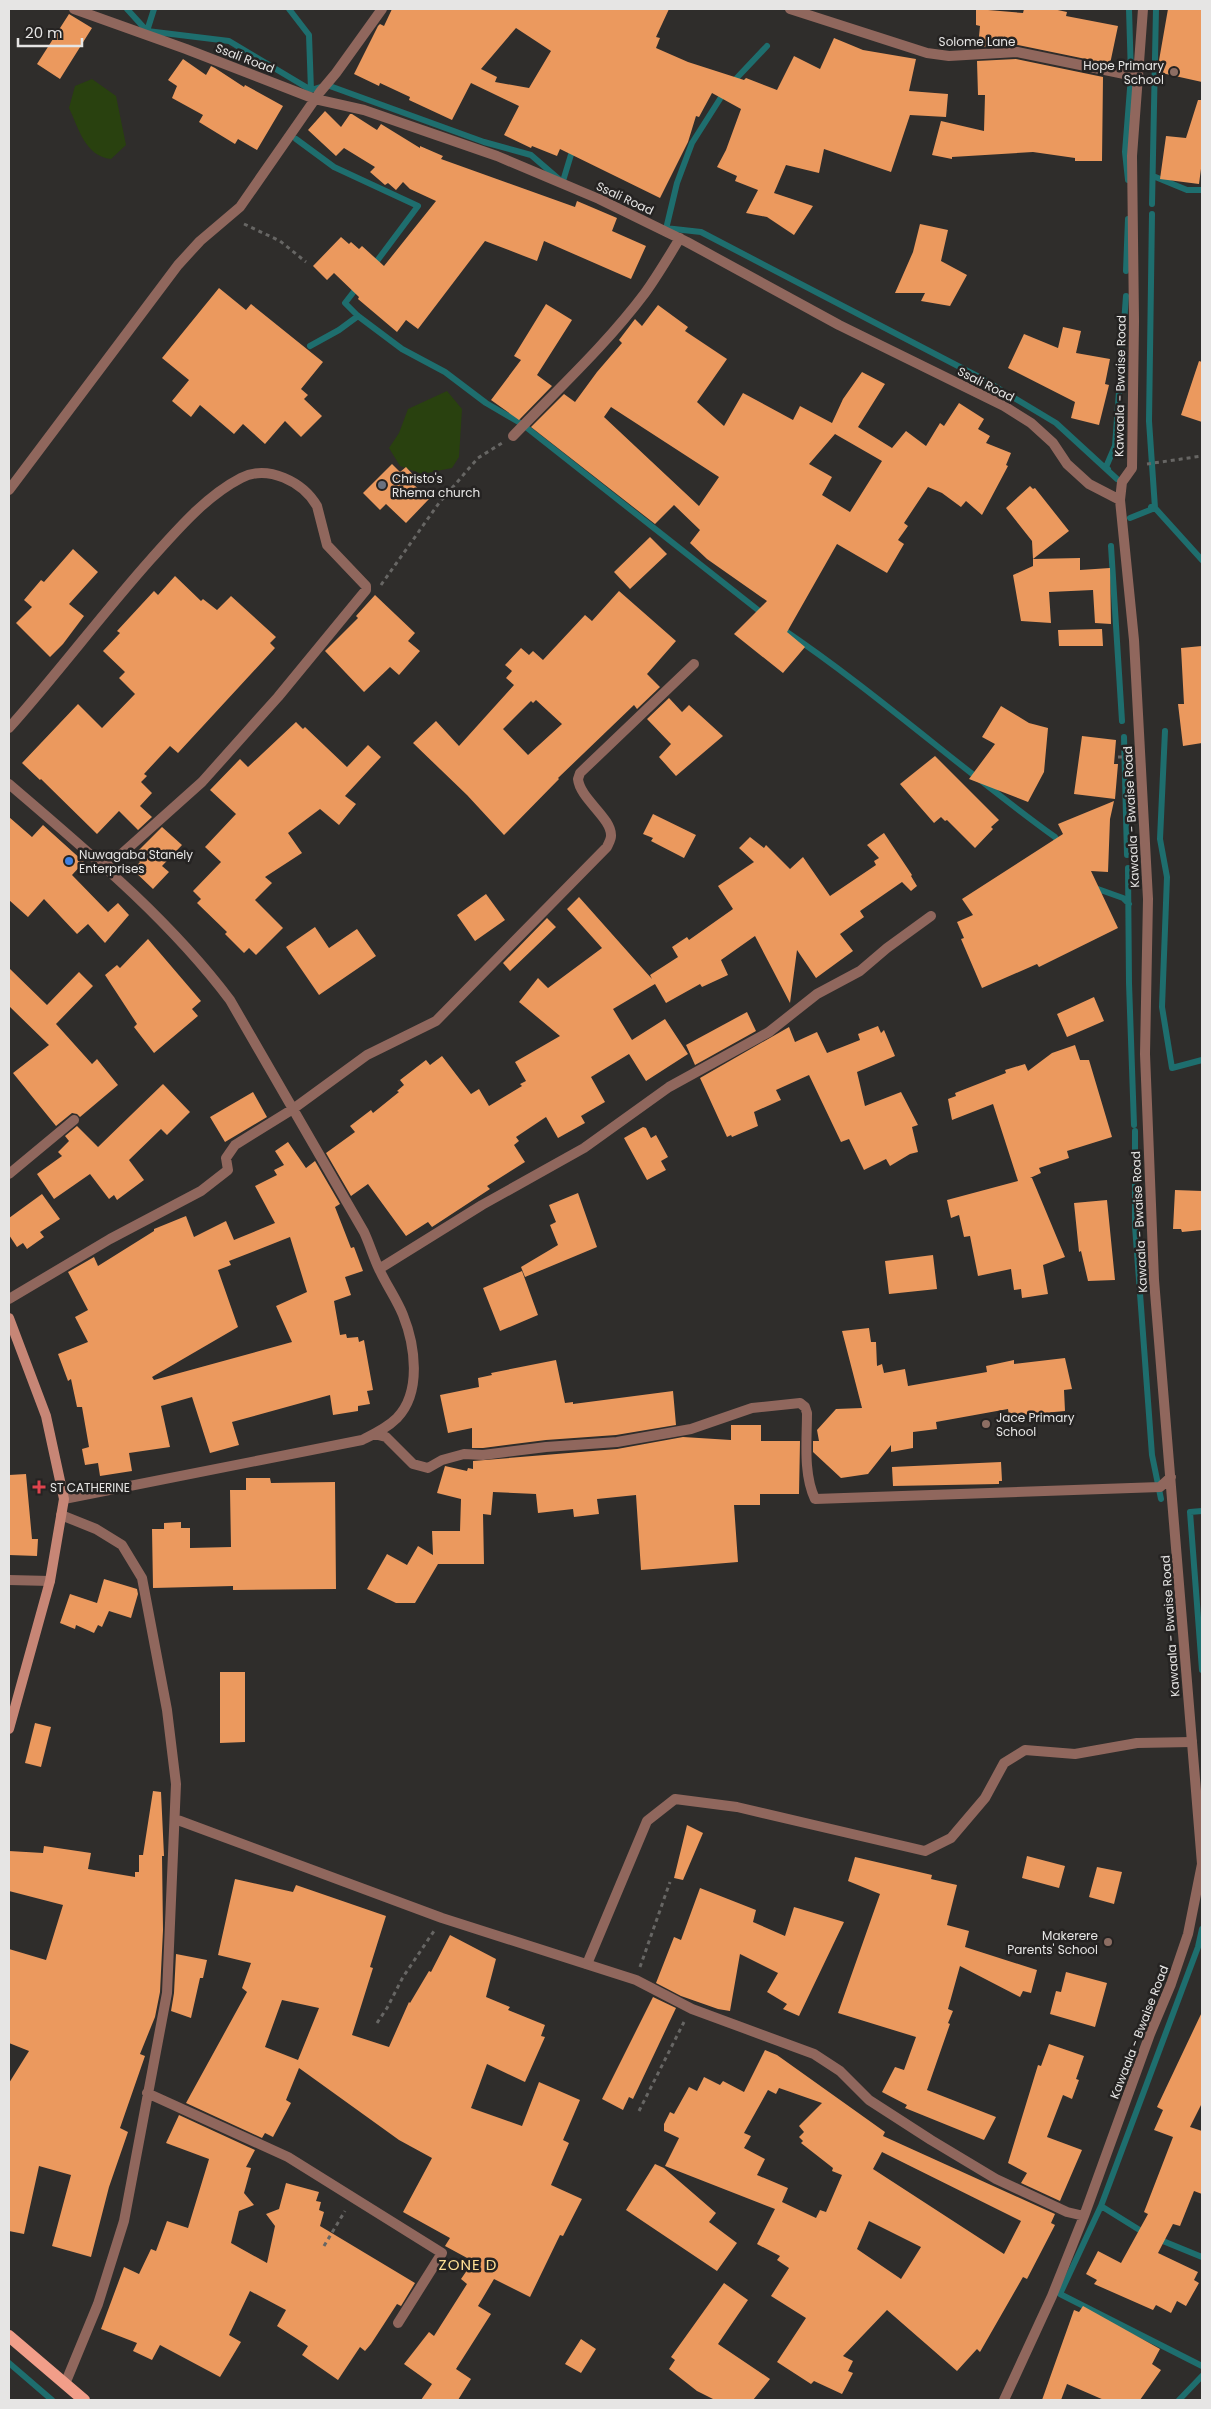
<svg xmlns="http://www.w3.org/2000/svg" width="1211" height="2409" font-family="Poppins,sans-serif">
<rect width="100%" height="100%" fill="#2f2d2b"/>
<path fill="#29410f" d="M92,79L116,96L126,145L111,159C85,156 79,129 69,108L75,86Z
M447,391L462,409L459,457L452,468L422,474L400,466L389,448L399,433L408,409Z"/>
<g fill="none" stroke-linecap="round" stroke-linejoin="round">
<path stroke="#1e6e6e" stroke-width="6" d="M127,9L147,31L229,41L311,90L327,85L484,142L531,155L560,180
M289,9L309,35L311,90
M147,31L154,9
M732,83L767,46
M296,139L334,167L418,206L374,265
M1153,176L1187,190H1202
M1128,180L1125,152L1131,76L1129,9
M563,181L573,148
M1152,204L1156,9
M665,228L701,232L981,378L1056,423L1117,479
M666,229L677,183L692,143L725,91
M1126,271L1128,219
M359,285L345,303L358,316L402,349L445,372L486,403L522,424L763,614
M310,346L339,330L358,316
M1108,469L1106,467L1115,446L1126,296
M1151,507L1155,508L1202,560
M1130,518L1155,508L1149,421L1152,214
M1111,546L1122,721
M781,628C876,692 962,770 1055,837L1061,845
M1165,731L1160,839L1167,877L1162,1007L1172,1068L1202,1060
M1124,737L1127,855
M1128,868L1129,983L1134,1125
M1095,888L1123,898L1129,904
M1135,1131V1226L1152,1455L1161,1499
M1202,1511L1190,1512L1202,1670
M1202,1929L1198,1947L1101,2206L1060,2294L1202,2366
M1101,2206L1146,2234
M1158,2239L1202,2257
M9,2363L52,2400
M1179,2400L1202,2376"/>
</g>
<path fill="#eb995e" fill-rule="evenodd" d="M392,9H669L656,37L660,38L656,48L688,62L744,80L746,78L777,90L794,56L820,69L834,38L863,50L916,59L909,91L948,94L946,117L910,115L891,172L824,149L819,173L786,165L774,193L813,206L794,235L767,217L746,213L758,190L735,181L737,176L717,167L726,150L741,109L712,93L699,117L696,116L688,142L660,198L560,149L557,156L532,146L531,148L504,135L519,106L471,83L452,120L409,100L410,97L380,83L379,86L354,74L378,26L380,24L384,26ZM516,28L551,51L529,88L495,82L497,77L481,69Z
M976,9L1023,13L1024,9H1053L1067,12L1066,16L1118,26L1110,64L1018,45L978,47L980,26L976,25Z
M1168,9H1202V82L1157,72Z
M69,14L92,28L60,79L37,64Z
M183,59L206,75L211,66L215,68L244,87L245,85L283,106L257,150L238,139L235,144L199,122L203,115L172,98L177,86L168,80Z
M1016,59L1103,77L1102,161H1075V158L1033,152L952,157V159L932,155L941,121L984,131L985,95H978L977,61Z
M1198,100H1202V161L1199,184L1160,179L1166,136L1186,138Z
M325,111L341,127L350,114H352L377,130L381,124L420,148V146L443,156L441,159L575,207L577,201L617,218L612,231L646,246L631,279L544,241L537,261L485,241L418,329L406,320L397,332L358,299L359,297L334,273L327,280L313,266L341,237L349,244L351,242L359,249L362,246L384,266L436,201L410,189L403,182L396,190L388,183L385,185L370,172L375,167L344,148L336,156L308,130Z
M920,224L948,230L941,261L967,275L950,306L921,301L925,293H895L913,252Z
M219,288L246,310L251,304L323,362L301,389L308,395L304,399L322,416L301,437L285,421L265,444L243,424L234,434L200,405L191,417L172,401L189,380L162,358Z
M546,304L572,320L537,375L552,386L519,420L491,400L521,360L514,356Z
M658,305L688,327L685,331L727,359L697,402L724,426L743,393L793,420L800,406L832,423L843,399L862,372L885,384L858,427L892,448L906,431L926,446L940,423L944,426L959,403L984,419L978,429L990,436L986,443L1011,453L1006,465L1008,466L982,515L966,501L961,507L942,493L928,487L904,523L908,526L898,540L904,544L887,573L837,544L787,632L805,647L783,673L734,634L767,601L707,559L690,543L700,530L674,505L655,524L531,427L564,394L575,402L597,372L622,343L619,340L635,319L642,326ZM611,407L719,477L699,506L604,417ZM835,434L882,461L850,512L822,495L832,477L809,464Z
M1063,327L1081,331L1076,353L1110,359L1105,384L1109,385L1099,425L1071,418L1075,402L1008,368L1024,334L1058,348Z
M1199,361L1202,362V422L1181,415Z
M392,464L400,472L406,467L417,479L412,483L429,499L406,523L386,504L380,510L363,493Z
M1030,486L1033,489L1035,488L1069,531L1033,559L1032,541L1006,508Z
M650,537L667,554L630,589L614,572Z
M73,549L98,572L69,604L84,616L63,644L50,657L16,623L32,607L24,600L41,580L44,582Z
M1080,558V570L1110,568L1111,624L1095,623L1093,590L1049,592L1051,623L1021,621L1013,575L1033,566V559Z
M175,576L201,601L203,599L217,610L231,596L276,637L270,643L275,648L178,753L170,746L144,774L147,776L141,782L152,793L140,806L152,817L138,830L119,811L97,834L41,779L40,780L22,763L78,704L102,728L135,694L119,678L125,672L103,651L120,633L117,631L154,591L158,595Z
M619,591L676,641L647,674L660,687L637,709L634,705L558,778L559,779L504,835L467,795L413,743L436,721L459,746L514,685L506,678L512,671L505,665L521,648L529,655L533,651L543,660L585,615L592,621ZM536,700L562,724L528,755L503,729L531,701L533,703Z
M375,595L415,633L408,641L420,651L399,675L390,667L364,692L325,651L358,618L356,616Z
M1102,629L1103,646H1059L1058,630Z
M1202,646V743L1183,746L1178,704H1184L1181,648Z
M669,698L682,712L689,705L723,736L676,776L659,757L671,744L647,719Z
M1001,706L1029,723L1048,728L1044,772L1028,802L969,779L995,744L982,737Z
M296,722L303,729L305,727L347,767L368,745L381,757L345,796L356,804L339,825L320,809L288,833L302,853L265,877L272,883L255,900L283,928L256,955L249,948L244,953L225,934L227,932L197,903L201,899L193,891L221,862L205,847L236,814L210,790L240,759L248,767Z
M1082,736L1116,740L1114,764H1118L1115,799L1074,794Z
M935,756L999,820L991,827L993,829L975,848L947,820L945,821L941,817L934,823L900,784Z
M1114,801L1110,819L1108,872L1091,871L1118,928L1039,967L1037,964L982,988L961,939L964,938L957,922L973,915L962,899L1063,834L1058,824Z
M653,814L696,835L684,858L651,841L653,838L643,834Z
M9,817L32,837L43,825L84,862L72,875L108,912L118,903L129,915L105,943L88,924L77,934L44,899L28,917L9,900Z
M162,827L182,845L162,866L169,872L153,889L133,870L140,862L134,855Z
M884,833L912,875L911,876L917,886L911,891L902,882L860,911L864,917L840,934L853,951L816,978L797,950L790,1003L755,936L721,960L728,975L702,987L700,984L666,1003L655,984L613,1009L632,1040L665,1019L688,1054L646,1081L629,1054L591,1077L605,1102L581,1116L585,1123L558,1138L546,1117L516,1137L519,1141L514,1145L525,1162L487,1186L490,1189L432,1227L428,1222L406,1236L368,1184L351,1196L326,1153L355,1132L350,1126L371,1110L373,1113L399,1092L397,1091L404,1085L400,1080L426,1060L430,1065L442,1056L471,1094L479,1089L489,1106L522,1086L520,1084L526,1081L515,1062L560,1036L519,1002L538,978L548,988L602,948L567,909L579,897L652,979L650,975L678,957L672,947L687,937L689,940L733,909L718,886L754,862L739,848L750,837L764,848L766,845L790,869L803,857L830,896L876,865L874,861L879,858L867,845Z
M486,894L505,920L475,941L457,915Z
M547,918L556,927L510,971L503,963Z
M315,927L329,948L357,929L376,956L319,995L286,947Z
M148,939L201,1001L192,1009L198,1016L154,1053L134,1027L137,1024L105,975L117,965L120,968Z
M9,968L47,1005L79,972L93,986L56,1024L92,1064L97,1059L118,1085L80,1117L77,1114L72,1113L56,1126L13,1073L49,1045L9,1006Z
M1094,997L1104,1021L1067,1037L1057,1014Z
M747,1012L756,1031L695,1065L686,1045Z
M878,1026L881,1033L884,1030L895,1056L857,1072L865,1106L901,1092L918,1125L912,1127L918,1152L910,1154L890,1166L886,1159L864,1170L849,1139L841,1142L809,1075L776,1090L781,1100L754,1112L758,1126L732,1137L731,1135L727,1137L700,1078L789,1027L795,1042L817,1032L827,1053L860,1040L858,1034Z
M1075,1045L1080,1060H1089L1112,1137L1067,1151L1069,1158L1039,1168L1041,1173L1030,1178H1032L1065,1257L1043,1265L1048,1294L1022,1298L1021,1289L1014,1290L1011,1269L978,1276L970,1236L964,1237L959,1215L951,1218L947,1200L1018,1181L993,1104L952,1120L948,1099L956,1096L955,1093L1006,1073L1005,1070L1025,1064L1028,1071L1052,1053Z
M163,1084L190,1112L167,1135L161,1129L129,1160L144,1180L117,1200L114,1195L109,1199L90,1174L54,1199L37,1174L62,1156L58,1152L69,1141L65,1136L77,1126L98,1147Z
M253,1092L267,1117L225,1142L210,1117Z
M643,1127L646,1128L651,1138L656,1135L668,1157L661,1161L666,1170L647,1180L624,1138Z
M288,1142L306,1168L315,1161L340,1204L335,1207L351,1248L354,1247L363,1271L345,1277L351,1295L334,1301L340,1335L346,1334L347,1338L358,1337L359,1342L364,1340L373,1390L367,1391L370,1404L358,1406V1411L333,1415L330,1395L232,1422L239,1445L210,1453L192,1397L161,1406L170,1447L129,1453L132,1471L100,1476L98,1463L85,1465L82,1449L89,1447L82,1407H77L71,1379L68,1381L58,1354L88,1342L75,1317L88,1310L68,1272L94,1257L98,1266L154,1231V1229L186,1216L194,1237L226,1221L234,1240L275,1223L255,1186L277,1175L274,1170L284,1165L275,1151ZM290,1237L307,1292L276,1306L292,1342L154,1380L152,1377L238,1327L218,1270L231,1265L229,1261Z
M1175,1190L1202,1191V1230L1182,1232L1181,1229H1173Z
M578,1193L597,1247L525,1277L521,1267L558,1245L550,1225L556,1222L549,1205Z
M42,1194L60,1219L40,1232L44,1237L27,1249L23,1243L17,1247L9,1235V1218Z
M1107,1200L1115,1280L1088,1281L1081,1251L1079,1252L1074,1203Z
M933,1255L937,1289L889,1294L885,1261Z
M522,1271L538,1315L500,1331L483,1288Z
M869,1328L871,1342H876L877,1366L882,1364L884,1373L905,1369L908,1386L987,1372L986,1366L1014,1360V1364L1065,1358L1072,1389L1064,1390L1065,1411L1009,1416L1008,1409L936,1422L937,1429L913,1432V1448L891,1452V1445L868,1474L841,1478L813,1452V1441H819L817,1430L836,1409L862,1408L842,1331Z
M556,1360L565,1403L573,1402V1404L673,1391L676,1425L616,1435L546,1440L483,1448H472V1428L448,1433L440,1395L479,1387L478,1378L492,1375L491,1373Z
M731,1425H761V1441H800L799,1494H760V1505H734L738,1562L641,1570L636,1495L597,1499L599,1514L574,1517L573,1509L538,1513L536,1494L493,1492L491,1515L483,1514L484,1564H438L415,1603H396L367,1589L387,1554L407,1565L418,1546L433,1555L432,1531H460L461,1499L437,1493L445,1466L467,1471L468,1468L473,1469V1461L617,1449L683,1437L731,1440Z
M1001,1462L1002,1481H999V1484L893,1486L892,1467Z
M26,1474L32,1539H38L37,1556L9,1555V1475Z
M246,1478H270L271,1483L335,1482L336,1589L233,1590V1586L153,1588L152,1529H164V1523L181,1522V1528H190V1548L231,1547L230,1490H246Z
M104,1579L137,1589L138,1594L131,1618L109,1611L102,1627L98,1625L94,1633L76,1625L75,1629L60,1623L70,1594L97,1603Z
M220,1672H245V1742L220,1743Z
M35,1723L51,1727L41,1767L25,1763Z
M153,1791L161,1792L164,1856H162L163,1930L160,1992L155,2017L140,2054L145,2056L120,2128L128,2132L109,2187L91,2257L52,2246L71,2175L39,2166L24,2234L9,2231V2083L29,2051L9,2043V1949L46,1960L63,1905L9,1891V1851L43,1853L44,1846L91,1853L88,1869L135,1877V1872H139V1855H143Z
M687,1825L703,1833L683,1880L674,1878Z
M1027,1856L1065,1866L1059,1888L1022,1878Z
M855,1857L932,1875L931,1879L957,1885L947,1925L969,1931L965,1947L1037,1970L1031,1993L1023,1991L1020,1997L960,1966L948,2009L953,2011L948,2023L950,2024L927,2090L996,2117L984,2140L905,2108L907,2105L882,2092L895,2067L904,2070L916,2037L838,2013L880,1894L848,1881Z
M1097,1867L1122,1872L1114,1904L1089,1897Z
M235,1879L293,1892L296,1885L386,1916L370,1967L373,1968L352,2035L389,2047L409,2002L410,2003L429,1971L431,1972L450,1935L496,1959L486,1997L510,2007L508,2010L545,2025L541,2036L545,2037L525,2082L487,2064L471,2108L522,2126L539,2082L580,2100L563,2140L569,2143L551,2185L582,2199L563,2236L560,2235L530,2297L494,2279L478,2306L491,2314L456,2369L471,2379L458,2400H421L432,2384L404,2364L429,2332L434,2336L467,2284L461,2279L470,2266L466,2264L469,2259L445,2246L450,2238L403,2212L432,2158L399,2140L299,2068L286,2100L291,2103L273,2137L265,2133L262,2138L186,2103L247,1992L242,1988L251,1963L218,1955ZM282,2000L319,2008L298,2060L265,2047Z
M700,1888L756,1910L753,1922L785,1936L794,1907L844,1922L799,2016L783,2009L787,2004L767,1992L778,1973L740,1954L730,2011L718,2009L681,1996L656,1983L674,1937L681,1940Z
M176,1954L207,1960L203,1978H200L191,2018L171,2011L174,1993Z
M1066,1972L1107,1983L1095,2027L1050,2014L1056,1991L1061,1992Z
M653,1997L676,2008L633,2099L629,2097L623,2110L602,2099Z
M1202,2012V2103L1190,2127L1202,2131V2194L1194,2191L1180,2226L1173,2224L1158,2253L1198,2272L1194,2280L1199,2283L1186,2306L1177,2301L1171,2313L1156,2305L1153,2310L1094,2284L1097,2280L1086,2274L1098,2251L1121,2263L1148,2214L1144,2212L1173,2137L1154,2130L1163,2110L1157,2107Z
M1049,2044L1084,2056L1076,2079L1079,2080L1072,2099L1063,2095L1047,2137L1082,2150L1060,2201L1021,2183L1027,2173L1008,2163L1038,2065L1041,2066Z
M765,2050L777,2055L885,2132L883,2136L1055,2214L1051,2223L1055,2225L1027,2279L1023,2277L980,2352L977,2349L957,2371L887,2310L843,2356L853,2361L848,2371L853,2373L842,2394L814,2381L811,2384L777,2362L806,2318L771,2296L789,2268L777,2260L780,2256L757,2244L775,2209L665,2166L679,2138L664,2131V2124L670,2112L674,2114L689,2087L697,2091L704,2077L720,2085L723,2081L744,2092ZM779,2088L822,2103L799,2126L804,2132L799,2137L803,2141L801,2143L833,2168L832,2171L842,2175L826,2212L820,2210L816,2218L782,2202L788,2188L757,2175L765,2159L744,2148L751,2136L744,2133L768,2090L776,2094ZM882,2152L1021,2221L1004,2254L873,2169ZM869,2221L921,2247L901,2279L857,2249Z
M179,2115L255,2150L246,2167L251,2168L244,2193L254,2205L239,2211L231,2243L267,2263L275,2226L266,2214L279,2209L286,2183L319,2192L316,2201L321,2202L319,2210L324,2212L320,2226L415,2283L401,2306L397,2304L371,2344L365,2351L360,2347L338,2380L302,2355L308,2346L277,2326L286,2310L250,2291L229,2335L241,2342L220,2377L160,2345L152,2360L133,2351L137,2343L101,2329L124,2267L139,2274L151,2249L156,2251L167,2221L188,2228L209,2159L166,2143Z
M655,2164L664,2168L716,2213L709,2222L737,2243L717,2271L626,2210Z
M724,2283L748,2300L718,2344L770,2379L753,2400H715L697,2391L669,2369L675,2360L671,2357Z
M1083,2306L1160,2349L1152,2364L1161,2370L1140,2400H1104L1067,2384L1061,2400H1042L1074,2310L1079,2312Z
M581,2339L596,2349L581,2373L565,2364Z"/>
<g fill="none" stroke-linecap="round" stroke-linejoin="round">
<path stroke="#676664" stroke-width="3" stroke-dasharray="4 4" stroke-linecap="butt" d="M244,224L280,241L306,262
M1147,464L1202,456
M381,585L439,503L478,458L502,443
M1118,757H1125
M640,1967L670,1882
M377,2023L387,2008L403,1977L434,1931
M639,2111L684,2022
M324,2246L345,2211"/>
<path stroke="#90675d" stroke-width="10" d="M9,1174L74,1120
M587,1964L647,1821L675,1799L737,1807L925,1851L951,1838L985,1798L1004,1763L1025,1750L1075,1754L1137,1743L1192,1742"/>
<path stroke="#90675d" stroke-width="10" d="M74,9L186,49L315,99L364,110L497,156L599,199L687,242L839,325L1004,406L1031,423L1053,443L1067,464L1089,484L1120,500
M790,9L927,53L949,56L1017,52L1139,77
M513,436C558,389 606,345 645,293C658,275 669,256 680,238
M9,490L178,265L200,241L240,207L320,92L336,73L382,9
M9,728C58,673 102,614 151,559C177,530 206,496 241,478C268,464 303,482 317,506L327,545L366,586V590L278,697L202,782L107,867
M9,784C87,851 168,918 230,1000L364,1232C370,1245 374,1259 380,1271C387,1286 397,1300 403,1315C415,1345 422,1392 397,1418C387,1428 374,1434 362,1440L64,1499
M379,1269L482,1205L584,1148L669,1087L769,1032L817,994L860,971L887,948L931,916
M9,1299L110,1239L201,1191L228,1170L226,1158L235,1145L293,1109L367,1055L436,1021L607,847C608,844 611,840 611,836C612,818 580,799 578,779L580,773L694,664
M374,1434L386,1437L413,1464L428,1468L442,1460L464,1454L483,1455L546,1447L617,1442L691,1429L752,1408L800,1403L805,1407L807,1413C807,1440 803,1474 815,1499L1160,1487L1171,1477
M61,1515L96,1529L122,1545L142,1578L167,1710L176,1784L167,1993L124,2221L98,2304L65,2384
M9,1580L50,1581
M175,1819L442,1918L636,1980L692,2009L814,2054L840,2071L869,2100L931,2140L996,2179L1067,2212L1084,2216
M147,2093L288,2157L442,2253L398,2323
M1004,2400L1052,2296L1084,2216L1150,2034L1171,1984L1188,1934L1202,1864L1154,1280L1145,1054L1148,899L1134,640L1120,500L1122,482L1132,468L1134,321L1132,156L1143,9"/>
<path stroke="#c78676" stroke-width="10" d="M9,1318L46,1416L64,1499L50,1581L9,1729"/>
<path stroke="#f29e89" stroke-width="12" d="M9,2336L84,2400"/>
</g>
<g fill="#8d6e63" stroke="#252322" stroke-width="2">
<circle cx="1174" cy="72" r="5"/>
<circle cx="986" cy="1424" r="5"/>
<circle cx="1108" cy="1942" r="5"/>
</g>
<circle fill="#6b7280" stroke="#252322" stroke-width="2" cx="382" cy="485" r="5"/>
<circle fill="#3f7fe0" stroke="#252322" stroke-width="2" cx="69" cy="861" r="5"/>
<path fill="#e0444e" stroke="#252322" stroke-width="2" d="M36.5 1479.5h5v5h5v5h-5v5h-5v-5h-5v-5h5z"/>
<g text-anchor="middle" dominant-baseline="central" stroke-width="5" stroke-linejoin="round" paint-order="stroke">
<g font-size="12" fill="#e6e5e4" stroke="#252322">
<text x="977" y="41">Solome Lane</text>
<text transform="translate(245 58) rotate(21)">Ssali Road</text>
<text transform="translate(625 198) rotate(25)">Ssali Road</text>
<text transform="translate(986 384) rotate(27)">Ssali Road</text>
<text transform="translate(1120 386) rotate(-89)">Kawaala - Bwaise Road</text>
<text transform="translate(1131 817) rotate(-93)">Kawaala - Bwaise Road</text>
<text transform="translate(1139 1222) rotate(-93)">Kawaala - Bwaise Road</text>
<text transform="translate(1170 1626) rotate(-94)">Kawaala - Bwaise Road</text>
<text transform="translate(1139 2032) rotate(-69)">Kawaala - Bwaise Road</text>
</g>
<g font-size="12" fill="#e6e5e4" stroke="#252322" text-anchor="start">
<text x="1164" y="65" text-anchor="end">Hope Primary<tspan x="1164" dy="14">School</tspan></text>
<text x="392" y="478">Christo's<tspan x="392" dy="14">Rhema church</tspan></text>
<text x="79" y="854">Nuwagaba Stanely<tspan x="79" dy="14">Enterprises</tspan></text>
<text x="996" y="1417">Jace Primary<tspan x="996" dy="14">School</tspan></text>
<text x="50" y="1487">ST CATHERINE</text>
<text x="1098" y="1935" text-anchor="end">Makerere<tspan x="1098" dy="14">Parents' School</tspan></text>
</g>
<g font-size="15" letter-spacing="1" fill="#ffe095" stroke="#252322">
<text x="468" y="2264">ZONE D</text>
</g>
</g>
<rect width="1211" height="2409" fill="none" stroke="#e6e5e4" stroke-width="20"/>
<path d="M18 38v8h64v-8" fill="none" stroke="#e6e5e4" stroke-width="2.5"/>
<text x="25" y="38" font-size="15" fill="#e6e5e4" stroke="#252322" stroke-width="4" paint-order="stroke">20 m</text>
</svg>
